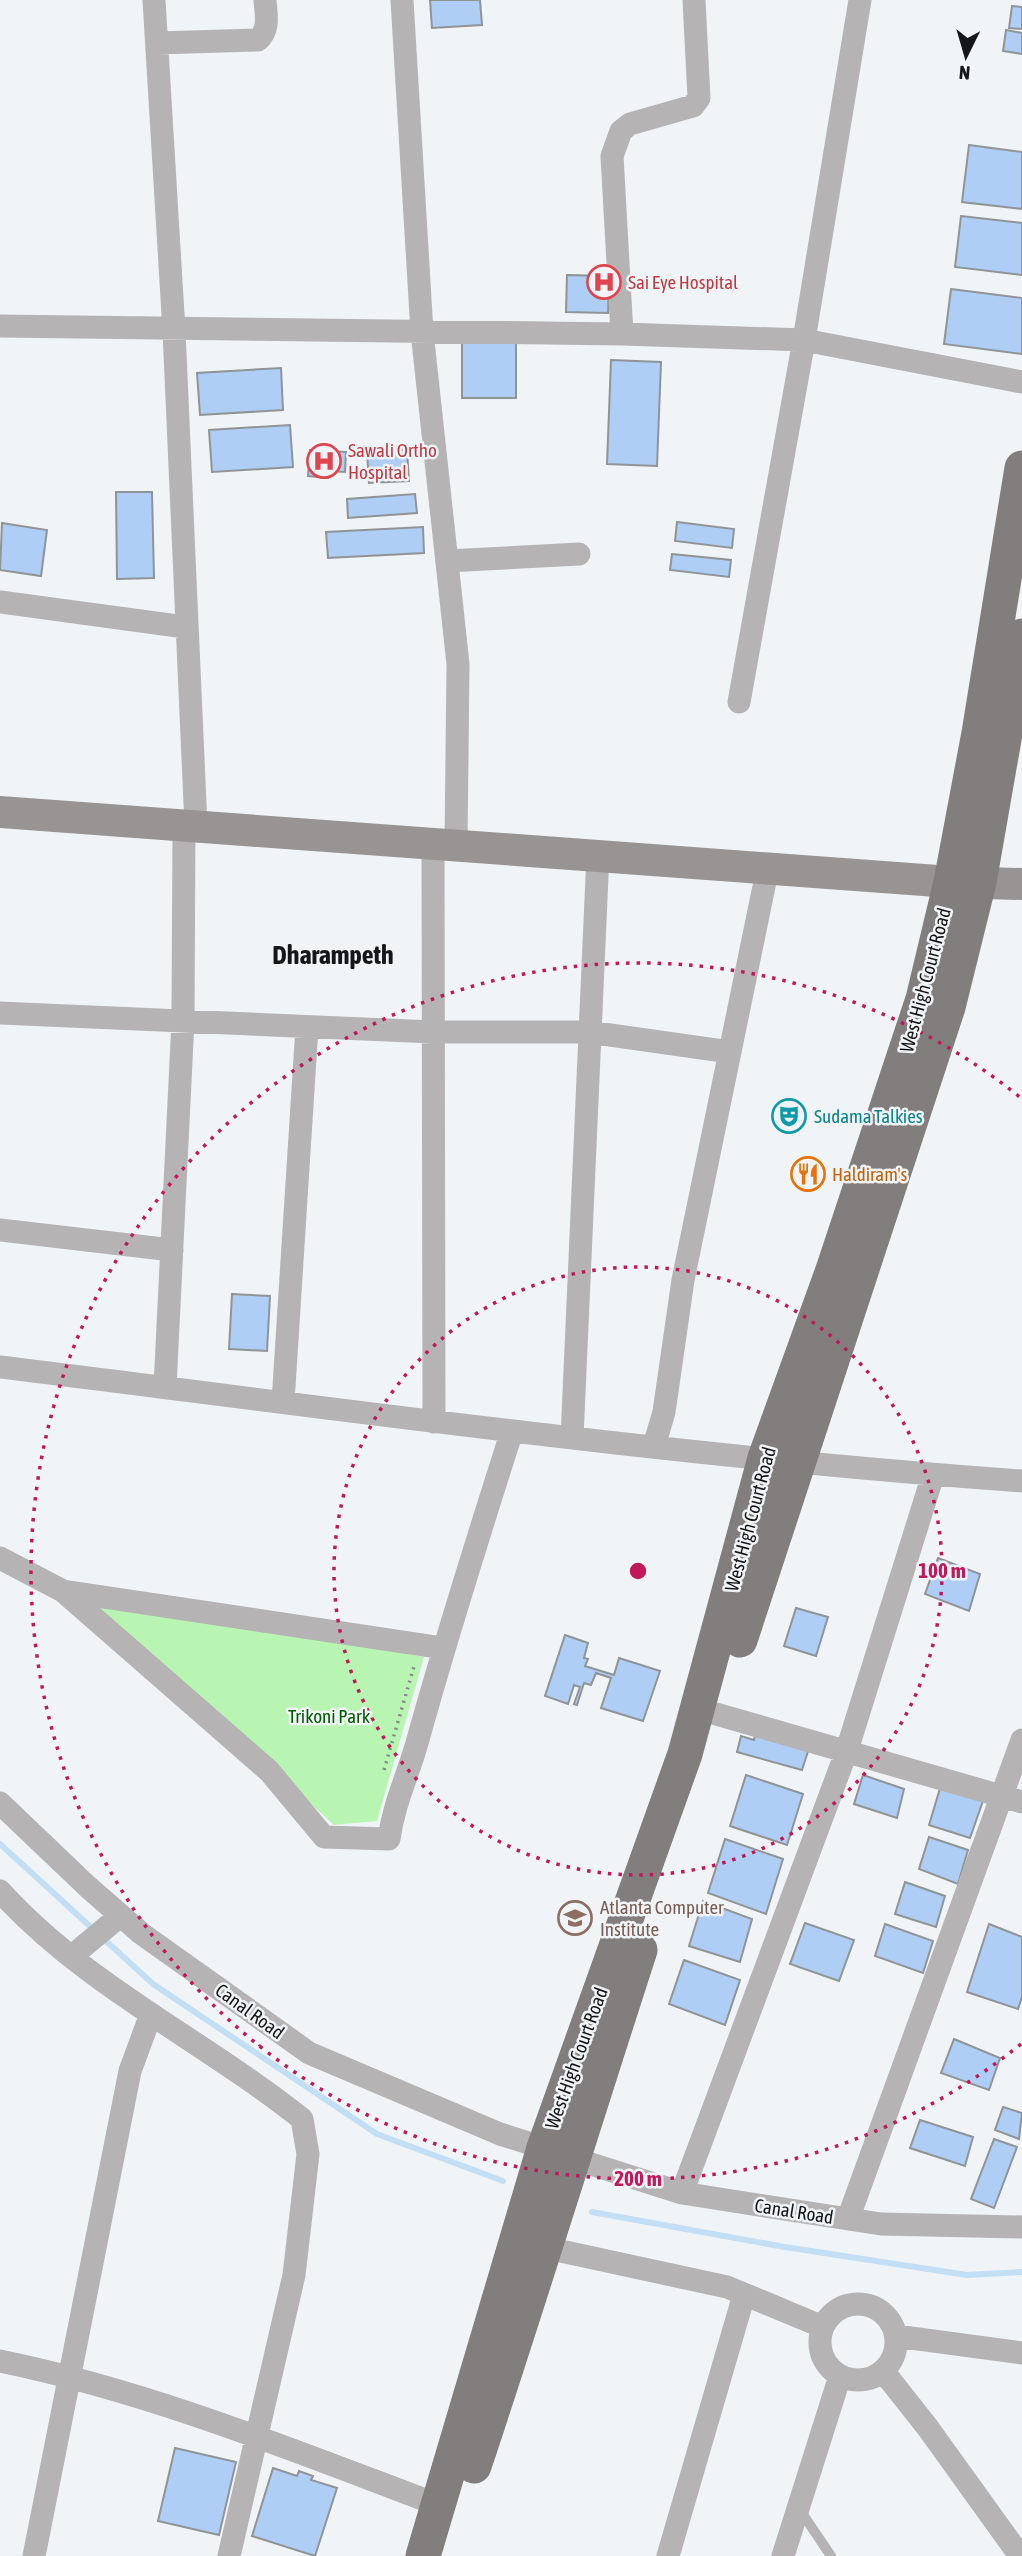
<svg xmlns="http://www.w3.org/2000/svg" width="1022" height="2556" font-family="'Asap Condensed',sans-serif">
<rect width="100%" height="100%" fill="#f1f4f7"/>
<path fill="#b8f5b3" d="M83,1594L424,1657L377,1821L334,1825Z"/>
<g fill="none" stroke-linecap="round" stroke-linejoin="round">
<path stroke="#c2dff6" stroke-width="6" d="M0,1844L153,1984L377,2134L503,2181
M592,2212L785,2247L967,2275L1022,2272"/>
</g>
<path fill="#aecef6" stroke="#919496" stroke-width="2" d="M430,0H480L482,25L432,28Z
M1012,6L1022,7V29L1009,28Z
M1006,30L1022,33V54L1003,51Z
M969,145L1022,152V209L962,202Z
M961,216L1022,223V275L955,267Z
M567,275L609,276L608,313L566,312Z
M951,289L1022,298V354L944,344Z
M462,342H516V398H462Z
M611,360L661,362L657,466L607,464Z
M281,368L283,410L200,415L197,373Z
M290,425L293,467L212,472L209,430Z
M407,449L409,481L369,483L367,452Z
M310,450L346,452L345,472L328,471V478L308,476Z
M116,492H152L154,578L117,579Z
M415,494L417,513L348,518L347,499Z
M677,522L734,529L732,548L675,541Z
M2,523L47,530L41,576L0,570Z
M423,527L424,553L328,558L326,532Z
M672,554L731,560L729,577L670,570Z
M232,1294L270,1296L267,1351L229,1349Z
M938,1558L980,1574L969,1611L925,1594Z
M796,1608L828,1617L816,1656L784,1646Z
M565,1635L588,1643L584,1658L588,1659L585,1666L614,1675L619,1658L660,1671L643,1721L601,1708L611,1678L596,1673L591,1685L584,1683L577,1705L574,1704L580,1687L574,1685L568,1704L545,1696Z
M756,1730L810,1745L802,1770L737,1752L741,1736L754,1740Z
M746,1775L803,1794L787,1845L730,1826Z
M863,1775L904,1789L897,1818L854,1804Z
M941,1785L984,1798L970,1838L929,1825Z
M929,1837L968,1850L958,1884L919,1869Z
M725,1839L783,1859L766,1914L708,1893Z
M905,1882L945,1896L936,1927L895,1914Z
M703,1901L752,1919L740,1962L689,1946Z
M805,1923L854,1940L839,1981L790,1964Z
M885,1924L933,1941L923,1973L875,1956Z
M989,1924L1022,1937V1997L1018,2009L967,1992Z
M684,1960L740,1980L725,2025L669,2004Z
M954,2039L1000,2058L989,2090L941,2073Z
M1003,2107L1022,2113L1019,2139L995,2130Z
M920,2120L973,2137L965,2166L910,2148Z
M994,2139L1017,2147L994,2208L971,2199Z
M175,2448L236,2462L219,2535L158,2521Z
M273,2468L297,2476L299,2471L313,2476L311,2480L337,2488L315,2556L252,2536Z"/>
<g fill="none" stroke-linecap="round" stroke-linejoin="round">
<path stroke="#86888a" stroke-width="3.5" stroke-dasharray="2 5" stroke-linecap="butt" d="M384,1770L415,1663"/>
<path stroke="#b5b3b3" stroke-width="10" d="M800,2510L831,2556"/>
<path stroke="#b5b3b3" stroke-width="23" d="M154,0L174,331L196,826
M402,0L422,332L458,664L456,844
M157,43L258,40C270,29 266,15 265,0
M0,326L622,334L804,340L1022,382
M622,334L612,156L621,131L630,124L693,106L699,98L694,0
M447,561L579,554
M0,602L185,627
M739,702L804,340L860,0
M433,842L434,1422
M0,1013L433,1032H589L730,1052
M0,1230L172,1250
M0,1367C340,1409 680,1457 1022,1481
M165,1387L183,1021L184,825
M283,1402L307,1027
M572,1438L598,854
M654,1446L664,1412L683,1280L768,867
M0,1558L63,1591L443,1648
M63,1591L269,1771L324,1837L389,1839C394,1803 407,1778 417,1743C446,1638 479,1534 512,1431
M716,1714L1022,1802
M0,1803L88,1887L142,1934L309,2053L500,2134L544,2148
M0,1891C85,1985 203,2040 302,2119L308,2154L294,2275L229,2556
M72,1956L120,1916
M572,2158L682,2193L758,2205L881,2224L1022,2227
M682,2193L847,1750L933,1475
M848,2219L1022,1740
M547,2248L727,2287L823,2327
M820 2342a38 38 0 1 1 76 0a38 38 0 1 1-76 0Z
M896,2336L1022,2353
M0,2361C151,2392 295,2451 438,2505
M883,2371L928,2428L1020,2556
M34,2556L130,2071L151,2014
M668,2556L744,2295
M783,2556L840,2376"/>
<path stroke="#979493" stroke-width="32" d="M0,812L951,882L1022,884"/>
<path stroke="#817e7d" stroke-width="35" d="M740,1640L948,1007L979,882L1022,636
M474,2466C531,2295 584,2122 640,1950
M423,2556L544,2148L685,1754L765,1458L833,1270L923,999L951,882L979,733L1022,468"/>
</g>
<g fill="none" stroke="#c2185b" stroke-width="3.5" stroke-dasharray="3.5 7">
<circle cx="638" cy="1571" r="304"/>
<path d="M1021 2044A608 608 0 1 1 1021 1098"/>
</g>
<defs>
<g id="hospital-ring" transform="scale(1.75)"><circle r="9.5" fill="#f1f4f7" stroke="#e0444e" stroke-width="1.5"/><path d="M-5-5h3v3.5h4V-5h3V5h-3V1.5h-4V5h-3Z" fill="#e0444e"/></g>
<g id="theatre-ring" transform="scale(1.75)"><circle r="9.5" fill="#f1f4f7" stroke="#0f9aa8" stroke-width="1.5"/><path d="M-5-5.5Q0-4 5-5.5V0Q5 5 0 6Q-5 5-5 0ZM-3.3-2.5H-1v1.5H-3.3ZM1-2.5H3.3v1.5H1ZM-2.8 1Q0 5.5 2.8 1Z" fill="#0f9aa8"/></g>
<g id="restaurant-ring" transform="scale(1.75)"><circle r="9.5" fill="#f1f4f7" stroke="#e8710a" stroke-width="1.5"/><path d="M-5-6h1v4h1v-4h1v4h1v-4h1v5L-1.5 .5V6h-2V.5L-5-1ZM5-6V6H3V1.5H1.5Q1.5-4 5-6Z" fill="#e8710a"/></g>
<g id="school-ring" transform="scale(1.75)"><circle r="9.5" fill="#f1f4f7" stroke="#8d6e63" stroke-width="1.5"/><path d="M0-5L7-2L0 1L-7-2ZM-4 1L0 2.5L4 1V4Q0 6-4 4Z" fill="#8d6e63"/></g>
</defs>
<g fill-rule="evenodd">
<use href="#hospital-ring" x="604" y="282"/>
<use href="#hospital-ring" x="324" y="461"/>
<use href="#theatre-ring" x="789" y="1116"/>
<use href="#restaurant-ring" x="808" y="1174"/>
<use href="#school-ring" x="575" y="1918"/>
</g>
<g text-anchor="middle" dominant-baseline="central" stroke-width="5" stroke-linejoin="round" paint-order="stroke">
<g font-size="19" fill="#be3a42" stroke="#f1f4f7" text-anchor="start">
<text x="628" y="282">Sai Eye Hospital</text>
<text x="348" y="450">Sawali Ortho<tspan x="348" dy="22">Hospital</tspan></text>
</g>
<g font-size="19" fill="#151617" stroke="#f1f4f7">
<text transform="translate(925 980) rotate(-75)">West High Court Road</text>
<text transform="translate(750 1519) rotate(-75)">West High Court Road</text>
<text transform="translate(250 2011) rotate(36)">Canal Road</text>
<text transform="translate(576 2058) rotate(-70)">West High Court Road</text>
<text transform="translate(794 2211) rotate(9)">Canal Road</text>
</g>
<g font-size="19" fill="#0d838f" stroke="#f1f4f7" text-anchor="start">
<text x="814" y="1116">Sudama Talkies</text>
</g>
<g font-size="19" fill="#c56008" stroke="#f1f4f7" text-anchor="start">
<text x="832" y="1174">Haldiram's</text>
</g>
<g font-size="19" fill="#005b00" stroke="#f1f4f7">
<text x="329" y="1716">Trikoni Park</text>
</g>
<g font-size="19" fill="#785e54" stroke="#f1f4f7" text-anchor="start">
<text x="600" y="1907">Atlanta Computer<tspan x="600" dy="22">Institute</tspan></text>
</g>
<g font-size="26" font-weight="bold" fill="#151617" stroke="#f1f4f7">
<text x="333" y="955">Dharampeth</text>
</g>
</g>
<circle cx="638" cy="1571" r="10" fill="#c2185b" stroke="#f1f4f7" stroke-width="3.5"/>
<g font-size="21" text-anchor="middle" font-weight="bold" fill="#c2185b" stroke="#f1f4f7" stroke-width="5" stroke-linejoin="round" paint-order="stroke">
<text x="942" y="1578">100 m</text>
<text x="638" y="2186">200 m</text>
</g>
<g transform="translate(966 56) rotate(185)" stroke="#f1f4f7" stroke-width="5" paint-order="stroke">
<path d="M0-5L12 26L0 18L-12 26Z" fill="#151617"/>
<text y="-10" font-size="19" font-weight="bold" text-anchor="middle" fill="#151617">N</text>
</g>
</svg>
